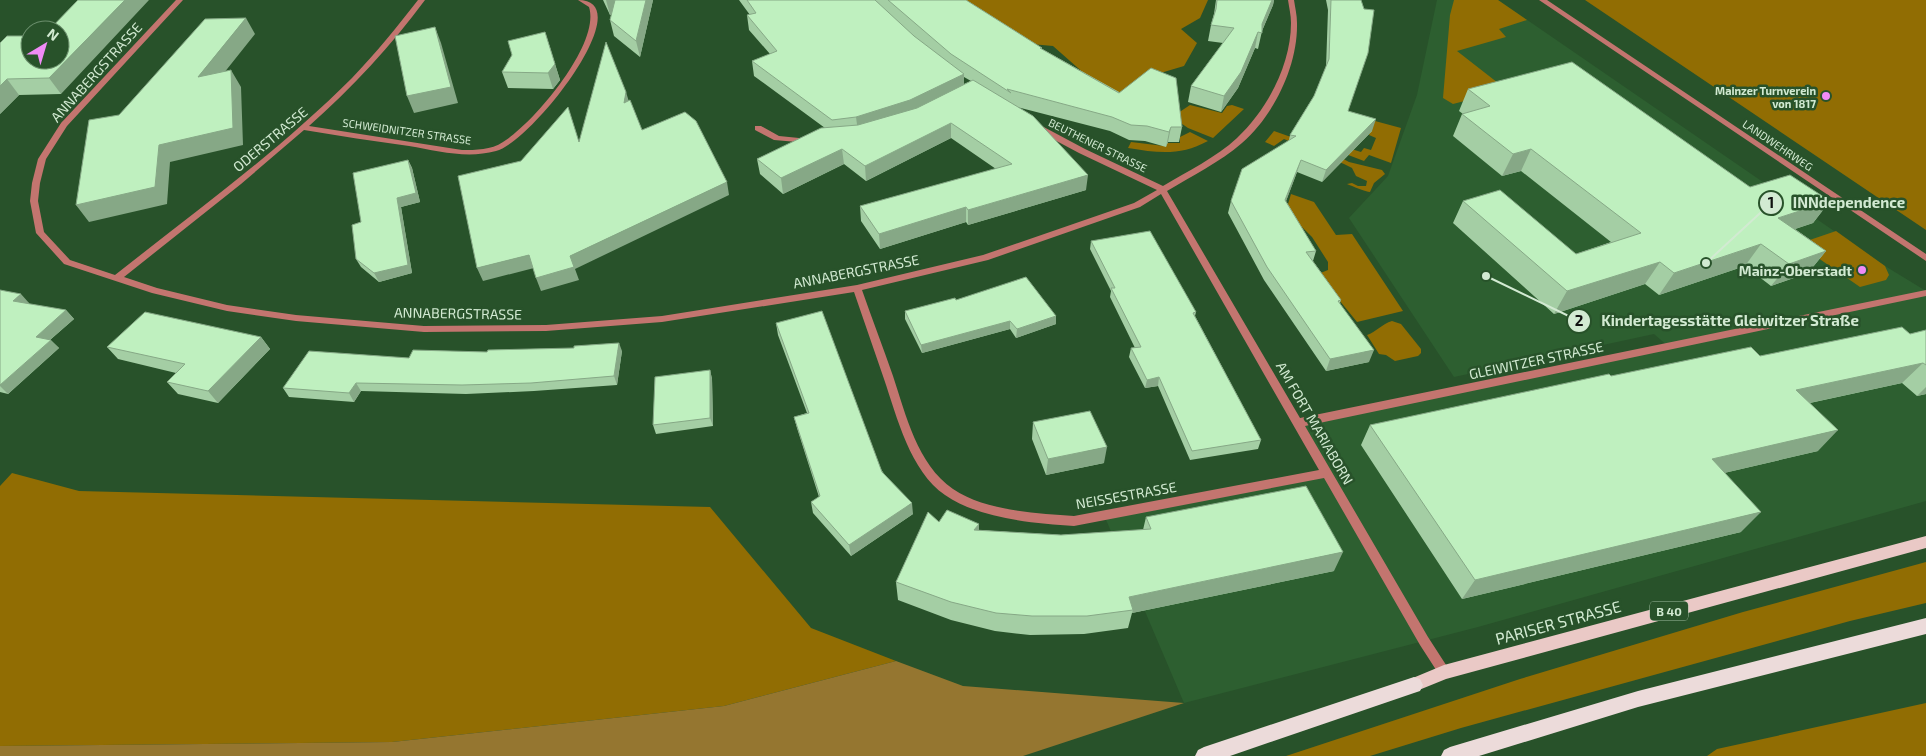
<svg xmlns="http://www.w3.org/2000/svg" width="1926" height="756" font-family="'Exo 2',sans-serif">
<rect width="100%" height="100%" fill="#28522a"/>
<path fill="#2d5f30" d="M1437,0H1498L1885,266L1926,291V501L1478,627L1184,703L1104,515L1326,473L1298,423L1669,347L1654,334L1454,377L1349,218L1388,176L1417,95Z"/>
<path fill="#916d03" d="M962,0H1208L1200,18L1181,29L1197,43L1184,66L1147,77L1112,98L1053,46L1031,44Z
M1454,0H1498L1527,20L1499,29L1506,37L1457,51L1507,90L1453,104L1443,98L1450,15Z
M1585,0H1926V230Z
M1190,105L1222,113L1227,106L1232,105L1244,109L1213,138L1188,128L1172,117Z
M1375,121L1401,128L1391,163L1369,155L1364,161L1343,153L1345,147L1361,152L1364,148L1371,150L1376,138L1369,135Z
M1274,131L1325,149L1349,162L1382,170L1385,174L1374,183L1370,192C1366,192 1352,186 1347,184L1352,183L1358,186H1366L1367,181L1356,176L1352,168L1344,164L1284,139L1274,146L1265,142Z
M1190,132L1208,141C1180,156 1159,153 1128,148L1131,142L1164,146V143H1180V137Z
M1291,194L1314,202L1336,235L1352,234L1403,311L1357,322L1318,274L1328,270V262L1312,237L1298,223L1283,221Z
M1836,231L1885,266L1889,275L1886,280L1860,287L1798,244Z
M1392,321L1401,324L1421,349V353L1418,356L1395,361L1386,355L1379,354L1367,335C1376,332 1382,324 1392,321Z
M12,473L79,491L710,507L811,628L896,661L724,706L392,742L0,746V486Z
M1926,562V603L1850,621L1461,728L1370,756H1286L1520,679L1743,612Z
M1926,703V756H1707L1717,749Z"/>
<path fill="#957630" d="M896,661L963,686L1184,703L1023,756H0V746L392,742L724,706Z"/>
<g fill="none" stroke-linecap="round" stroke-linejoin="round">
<path fill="#c3756f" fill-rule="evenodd" d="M176,0H183L67,126L46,159L40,183L38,201L44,232L70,260L115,275C196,211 279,151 352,78C376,53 397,27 418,0H425C391,46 352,88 309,126L462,150C476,150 491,150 503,142C533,124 601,44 589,7L578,0C642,0 533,141 496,151C467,159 438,151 409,146C374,141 339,136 304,130L241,184L124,277L157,288L227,305L296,315L424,326L546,325L662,316L857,285L983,255L1134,203L1157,190L1079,153L1034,129V125H1040L1085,149L1163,186C1186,172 1217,157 1237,138C1267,110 1291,65 1291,23C1291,15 1289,7 1288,0H1294C1295,7 1297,15 1297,23C1298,66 1274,115 1242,143C1220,162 1192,176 1167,191L1300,418L1926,290V296L1305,426L1428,637L1448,668L1450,672L1448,676L1444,678L1440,676L1420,645L1324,478L1074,526C1033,523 980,519 945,495C910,471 897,417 884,379C874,350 864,321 854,292L662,322L546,331L424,332L296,321L227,311L152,293L64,264L36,233L30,201L32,183L38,159L61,123ZM1161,194L1319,470L1074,516C1036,513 985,511 953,489C917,464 906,415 893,376C883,347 872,319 862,290L988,260L1140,207Z
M1539,0H1547L1926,254V261Z
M755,126H761L779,136L809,139L813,141L809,143L774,140L755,130Z"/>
<path fill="#eac9c6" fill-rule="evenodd" d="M1926,536V548L1446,679L1414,692L1408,690L1406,685L1408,680L1444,665Z"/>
<path fill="#ecdbda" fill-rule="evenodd" d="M1926,618V634L1638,707L1479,756H1441L1444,750L1450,747L1638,691Z
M1414,677L1420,679L1423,685L1420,691L1414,693L1230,756H1195L1198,750L1204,747Z"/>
</g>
<path fill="#a4cea4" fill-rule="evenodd" d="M603,0H653L640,57L614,36L610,20L612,14L610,15Z
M739,0H966L1042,48V49L1182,127L1179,142H1168L1166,147L1145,141L1129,140L1110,131L1017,107L1086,190L968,225L966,222L880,249L861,221L860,206L996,169L951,138L866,181L844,164L783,194L760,174L757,159L825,128L754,76L752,61L770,54L749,30L747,15H750ZM964,77L971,81L964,84Z
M1216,0H1274L1273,5L1262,31L1258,49L1255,48L1238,88L1221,112L1188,102L1191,86L1223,43L1208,41L1211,25L1214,14Z
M1326,0H1361L1348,111L1372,131L1322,182L1297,172L1286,201L1316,251L1313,261L1341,300L1340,303L1369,362L1326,371L1264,280L1228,213L1231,201L1289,140L1290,135L1314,96L1326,67L1328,10Z
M545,32L560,80L553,89L508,88L502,72Z
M7,36L60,60L61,94L19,95L0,114Z
M1468,89L1750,187L1830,201L1813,223L1795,229L1826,251L1808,273L1771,286L1745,266L1659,295L1645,284L1554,314L1453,223L1463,201L1576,254L1611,242L1521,171L1502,176L1453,136L1462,114H1463L1459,111Z
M408,160L412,168L420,202L401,207L412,273L379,282L361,267L356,259L361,222Z
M1091,241L1196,312L1195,316L1261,440L1258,449L1190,460L1158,386L1145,388L1129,357L1131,348H1135L1110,297L1111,291L1090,249Z
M0,290L29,303L28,304L66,310L74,319L50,340L59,348L8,394L0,392Z
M956,300L1056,316V324L1016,338L1010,329L922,353L905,319V311Z
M776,323L913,514L851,556L813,513L811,502L819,497L797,428L794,417L807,413L778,335Z
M1926,330V394L1917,396L1902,383L1810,403L1818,451L1724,473L1741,532L1462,599L1361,445L1370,425L1611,376L1760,356L1910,334Z
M261,337L270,349L218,403L178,394L167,382L176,373L118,359L107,347Z
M622,351L617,385L534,391L466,394L361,391L354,402L289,397L283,388L409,358L487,352Z
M710,370L712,379L713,426L656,434L653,425Z
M1033,422L1104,463L1046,475L1032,439Z
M1146,517L1334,571L1132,613L1128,628L1084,634L1030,635L995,631L951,620L898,600L896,582L939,522L979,524V530L1061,535L1143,530Z"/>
<path fill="#86a886" d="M125,0H149L61,94L49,78Z
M606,0H617L620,12L610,15Z
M646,0H653L640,57L636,41Z
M1272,0H1274L1273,5L1261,33L1262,24Z
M246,18L255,34L208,93L198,77Z
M435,27L441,43L458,103L414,113L407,96Z
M545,32L560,80L553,89L548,73Z
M1258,32L1255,48L1238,88L1221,112L1224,96Z
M231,70L241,87L243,145L170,162L167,204L89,222L76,205Z
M964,74V89L858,132L856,117Z
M7,79L19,95L0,114V86Z
M626,92L630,105L624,103Z
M1376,119L1372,131L1322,182L1326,170Z
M951,123V138L866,181L865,166Z
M1171,127L1168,142L1166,147L1169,132Z
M842,149L844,164L783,194L781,178Z
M1531,149L1521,171L1502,176L1513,154Z
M408,160L412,168L420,202L401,207L412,273L379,282L374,273Z
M1301,160L1297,172L1282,212L1285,200Z
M1088,175L1086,190L968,225V210Z
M727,182L729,195L575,269L579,280L541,291L536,278L570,256Z
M1830,201L1813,223L1762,240L1778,218Z
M966,207V222L880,249L879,234Z
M1761,244L1745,266L1659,295L1674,273Z
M1826,251L1808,273L1771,286L1789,264Z
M529,255L534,268L483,281L477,268Z
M1660,262L1645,284L1554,314L1567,291Z
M21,294L29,303L21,309L13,301Z
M66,310L74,319L44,345L36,337Z
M1056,316V324L1016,338L1017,329Z
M1010,321V329L922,353L921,345Z
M261,337L270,349L218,403L208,391Z
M51,340L59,348L8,394L0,386V385Z
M619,343L622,351L617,385L614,376Z
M1374,350L1369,362L1326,371L1330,359Z
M1923,363L1902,383L1777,410L1796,390Z
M710,370L712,379L713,426L710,418Z
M1159,377L1158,386L1145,388L1147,380Z
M356,383L361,391L354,402L349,393Z
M1926,387V394L1917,396Z
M1838,430L1818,451L1694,480L1712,459Z
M1107,447L1104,463L1046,475L1048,459Z
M912,503L913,514L851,556L849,545Z
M1761,512L1741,532L1462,599L1475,580Z
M979,524V543L974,530Z
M1343,552L1334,571L1132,613L1133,610L1129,597Z"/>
<path fill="#bff0bf" stroke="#86a886" d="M78,0H125L49,78L7,79L0,86V43L7,36H30V60H60V30H49Z
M615,0H646L636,41L610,20Z
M747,0H875L914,36L964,74L910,100L856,117L832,120L752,61L777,51L747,15L756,13Z
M888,0H966L1042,48H1040L1119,93L1151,68L1176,78L1182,127H1171L1169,132L1147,126L1131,125L1112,117L1007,89L1011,93L951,54Z
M1217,0H1272L1262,24V33L1258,32L1241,72L1224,96L1191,86L1234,28L1211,25L1216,9Z
M1331,0H1361L1364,9L1374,10L1368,53L1348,111L1376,119L1326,170L1301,160L1285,200L1316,251L1306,252L1341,300L1338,301L1374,350L1330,359L1267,267L1231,201L1242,169L1296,136L1290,135L1314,96L1329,59Z
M246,18L198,77L231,70L233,128L159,145L155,187L76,205L89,120L119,115L205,19Z
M435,27L451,87L407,96L395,36Z
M545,32L555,64L548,73L502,72L512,55L508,41Z
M606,42L626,92L624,103L630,100L642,130L685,112L696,121L727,182L570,256L574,267L536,278L529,255L477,268L458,176L521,161L568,107L579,142Z
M1572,62L1750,187L1790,175L1830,201L1778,218L1826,251L1789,264L1761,244L1674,273L1660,262L1567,291L1463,201L1500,190L1576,254L1641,233L1531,149L1513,154L1462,114L1490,106L1468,89Z
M973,80L1033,116L1088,175L968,210L966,207L879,234L860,206L1012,164L951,123L865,166L842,149L781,178L757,159L821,128L858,125L917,108Z
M408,160L416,193L397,198L408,265L374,273L356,259L352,225L361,222L353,173Z
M1150,231L1196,312L1193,313L1261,440L1192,451L1159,377L1147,380L1131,348L1141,347L1111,288H1115L1091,241Z
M1026,277L1056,316L1017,329L1010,321L921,345L905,311L955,298L956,300Z
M0,290L21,294L13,301L66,310L36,337L51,340L0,385Z
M822,311L882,472L912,503L849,545L811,502L820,496L794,417L809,413L776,323Z
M145,312L261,337L208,391L167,382L185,364L107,347Z
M1902,327L1910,334L1926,330V365L1923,363L1796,390L1838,430L1712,459L1761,512L1475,580L1370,425L1609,374L1611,376L1751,347L1760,356Z
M619,343L614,376L531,383L462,385L356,383L349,393L283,388L309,351L409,358L413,350L487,352L488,350L574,348V346Z
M710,370V418L653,425L655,377Z
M1090,411L1107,447L1048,459L1033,422Z
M1306,486L1343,552L1129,597L1133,610L1087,616H1032L996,613L951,602L896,582L928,512L939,522L947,510L979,524L974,530L1061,535L1151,529L1146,517Z"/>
<g fill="#f08bf6" stroke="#28522a" stroke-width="2">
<circle cx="1826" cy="96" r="5"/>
<circle cx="1862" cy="270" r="5"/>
</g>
<g text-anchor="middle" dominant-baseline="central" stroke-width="5" stroke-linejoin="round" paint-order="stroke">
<g font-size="11" font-weight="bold" fill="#d2ead2" stroke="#28522a" text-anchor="end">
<text x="1816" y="90">Mainzer Turnverein<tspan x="1816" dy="13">von 1817</tspan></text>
</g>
<g font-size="11" fill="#d2ead2" stroke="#28522a">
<text transform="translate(407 131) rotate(8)">SCHWEIDNITZER STRASSE</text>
<text transform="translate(1098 145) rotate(26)">BEUTHENER STRASSE</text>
<text transform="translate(1778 145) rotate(34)">LANDWEHRWEG</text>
</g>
<rect fill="#28522a" stroke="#9fbca0" stroke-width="1" x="1650" y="601.5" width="38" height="19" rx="4"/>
<g font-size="12" font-weight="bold" fill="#d2ead2">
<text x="1669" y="611">B 40</text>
</g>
<g font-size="14" fill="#d2ead2" stroke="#28522a">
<text transform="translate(96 72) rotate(-48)">ANNABERGSTRASSE</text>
<text transform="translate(270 139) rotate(-40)">ODERSTRASSE</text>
<text transform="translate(856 271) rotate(-11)">ANNABERGSTRASSE</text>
<text transform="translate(458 313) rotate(1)">ANNABERGSTRASSE</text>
<text transform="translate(1536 360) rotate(-12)">GLEIWITZER STRASSE</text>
<text transform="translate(1315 423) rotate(60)">AM FORT MARIABORN</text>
<text transform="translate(1126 495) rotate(-10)">NEISSESTRASSE</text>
</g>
<g font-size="14" font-weight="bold" fill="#d2ead2" stroke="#28522a" text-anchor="end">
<text x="1852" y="270">Mainz-Oberstadt</text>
</g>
<g font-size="16" fill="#d2ead2" stroke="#28522a">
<text transform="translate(1558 622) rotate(-15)">PARISER STRASSE</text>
</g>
</g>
<path fill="none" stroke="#d2ead2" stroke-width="2" d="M1706 263L1771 203M1486 276L1579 321"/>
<g fill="#d2ead2" stroke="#28522a" stroke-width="2">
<circle cx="1706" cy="263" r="5"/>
<circle cx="1486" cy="276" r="5"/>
<circle cx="1771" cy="203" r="12"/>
<circle cx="1579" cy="321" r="12"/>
</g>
<g font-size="15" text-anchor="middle" font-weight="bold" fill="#111">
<text x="1771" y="208">1</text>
<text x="1579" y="326">2</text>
</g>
<g font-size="15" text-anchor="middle" font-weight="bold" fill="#d2ead2" stroke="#28522a" stroke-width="5" stroke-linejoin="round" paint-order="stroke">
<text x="1849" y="208">INNdependence</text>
<text x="1730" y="326">Kindertagesstätte Gleiwitzer Straße</text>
</g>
<g transform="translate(45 45) rotate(38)"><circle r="24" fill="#28522a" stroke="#6c8f6d"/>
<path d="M0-4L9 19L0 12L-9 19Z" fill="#f08bf6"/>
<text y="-8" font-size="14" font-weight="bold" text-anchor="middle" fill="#d2ead2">N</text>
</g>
</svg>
